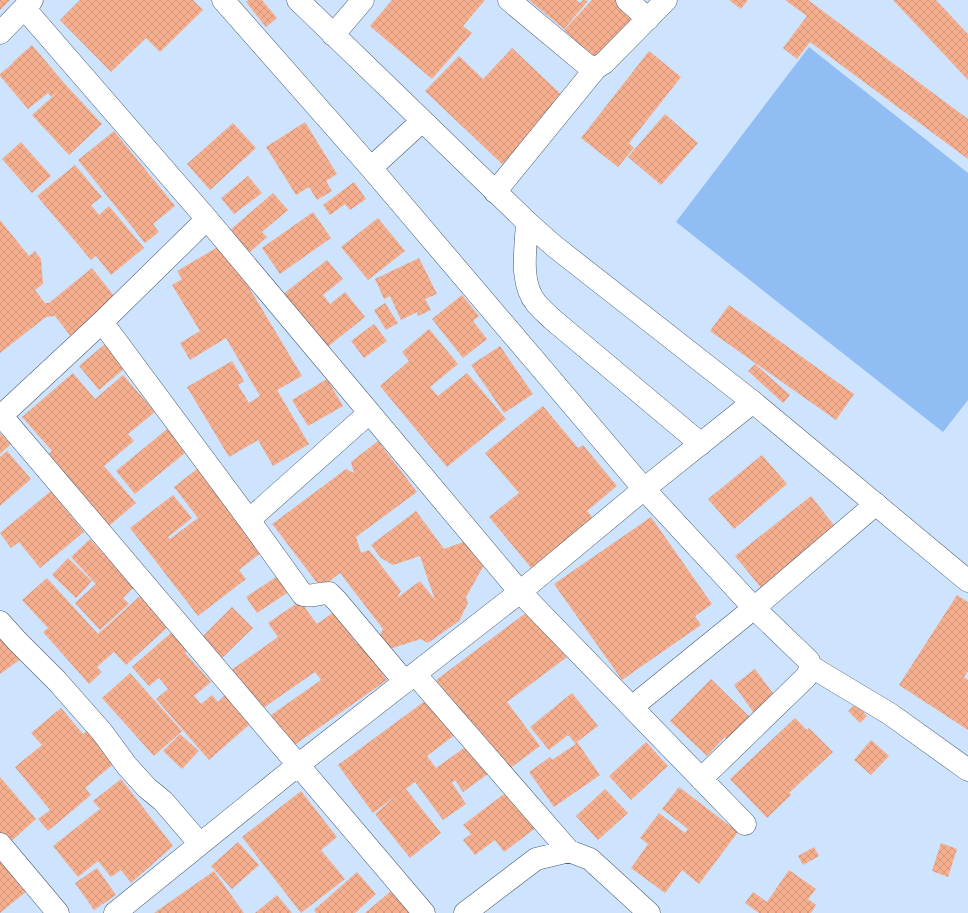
<svg xmlns="http://www.w3.org/2000/svg" width="968" height="913" font-family="Spectral,serif">
<defs>
<pattern id="building-cross-hatch" width="8" height="8" patternUnits="userSpaceOnUse"><rect width="8" height="8" fill="#f6af8e"/><path d="M0 0l8 8M0 8l8-8" fill="none" stroke="#d2967a"/></pattern>
</defs>
<rect width="100%" height="100%" fill="#cde3fe"/>
<path fill="#90bdf4" d="M809,47L968,173V400L943,432L676,222Z"/>
<path fill="url(#building-cross-hatch)" d="M0,0H10L0,10Z
M80,0H193L203,10L160,52L146,38L111,72L60,20Z
M249,0H262L277,18L266,27L246,2Z
M392,0H485L463,26L472,33L432,79L370,26Z
M529,0H576L580,3L583,0L588,1L564,29Z
M592,0H617L635,16L595,59L564,30Z
M729,0H748L741,9Z
M785,0H808L968,119V159L810,42L797,59L783,48L807,16Z
M893,0H936L968,34V80Z
M32,45L65,84L102,124L69,155L32,115L59,91L51,97L48,93L28,109L0,76V74L13,63V62Z
M512,48L565,98L502,164L425,91L459,56L483,79Z
M649,51L681,77L629,143L634,148L618,167L581,138Z
M665,114L698,143L661,185L628,157Z
M305,122L337,174L326,181L332,191L317,200L309,187L296,195L266,147Z
M233,123L256,148L210,190L187,164Z
M114,131L175,206L153,224L159,232L145,243L78,160Z
M21,142L51,176L32,193L2,159Z
M75,165L102,197L91,205L99,215L109,206L144,248L111,275L96,256L91,260L37,196Z
M248,176L262,193L234,214L221,198Z
M354,182L366,199L350,210L345,204L330,215L323,205Z
M273,193L288,210L262,232L267,237L249,253L229,231Z
M313,212L331,238L280,274L262,248Z
M378,218L405,251L368,280L341,247Z
M0,220L29,256L35,251L41,259L43,284L35,290L45,303H49L92,268L118,301L72,338L55,316L46,317L0,353Z
M223,244L302,376L277,390L309,444L273,466L258,440L229,457L187,387L232,361L244,381L238,385L249,403L260,396L226,338L190,360L180,343L200,331L172,285L182,279L177,271Z
M419,258L437,294L425,299L431,310L418,316L417,312L401,320L390,296L384,299L375,279Z
M327,260L343,279L323,295L330,304L345,292L365,317L325,349L282,295Z
M462,295L479,316L473,321L487,339L463,358L432,319Z
M385,303L398,323L386,330L374,310Z
M729,305L854,394L836,420L710,331Z
M374,324L387,341L364,358L351,341Z
M429,329L458,364L430,387L438,396L467,373L506,419L447,467L380,386L409,361L402,352Z
M105,344L125,368L99,390L79,366Z
M500,346L533,394L504,413L471,365Z
M755,364L790,395L783,403L748,371Z
M73,373L95,399L123,375L155,412L128,434L134,441L104,466L136,503L103,531L42,460L52,451L22,417Z
M327,379L343,406L308,426L292,400Z
M543,406L578,448L583,445L617,486L587,511L593,518L532,569L489,517L519,493L485,453Z
M172,425L191,448L135,494L116,471Z
M0,433L11,444L0,454Z
M378,441L417,492L356,537L361,553L369,550L401,591L397,598L420,581L435,600L420,556L393,565L381,558L371,545L416,511L444,549L466,541L484,565L466,597L468,603L459,621L428,643L421,639L386,650L378,639L383,629L340,573L321,588L273,525H271L346,469L354,473L351,462Z
M7,451L31,479L0,506V457Z
M762,455L787,484L734,529L708,499Z
M202,465L266,549L239,570L246,579L198,616L130,528L173,495L192,518L168,537L170,539L198,518L174,487Z
M51,491L84,532L40,568L19,542L11,548L0,533Z
M811,496L837,529L762,589L735,556Z
M651,517L712,604L695,616L701,625L622,680L554,584Z
M90,539L134,587L123,598L129,604L100,630L75,603L96,584L71,557Z
M68,558L92,581L76,598L52,575Z
M279,575L290,591L257,613L246,597Z
M47,578L98,634L140,596L168,627L126,665L114,652L97,667L102,672L89,684L43,632L48,628L22,600Z
M957,595L968,602V671L964,677L968,680V730L899,685Z
M300,601L317,624L334,612L357,644L360,641L387,680L293,746L271,715L321,680L315,672L259,711L230,671L278,637L268,623Z
M232,607L253,628L222,658L201,638Z
M531,609L567,657L507,702L540,746L505,772L436,680Z
M0,631L21,659L0,674Z
M173,631L189,649L185,653L211,682L194,696L201,704L212,695L218,702L225,695L250,724L209,760L156,699L168,689L159,678L149,686L132,667Z
M755,669L778,700L756,716L734,685Z
M130,673L182,731L154,756L102,698Z
M711,679L754,721L732,744L725,737L707,756L670,721Z
M572,693L598,726L577,742L600,775L554,807L529,772L550,757L552,760L576,744L568,735L549,750L530,727Z
M429,698L456,734L427,756L436,768L471,743L492,771L463,792L455,780L452,783L466,804L443,820L415,782L403,791L406,789L441,833L410,858L375,814L396,796L373,813L338,765Z
M856,704L867,716L860,723L848,711Z
M61,708L83,734L90,728L118,760L85,788L91,795L48,831L38,819L50,810L15,767L42,745L31,733Z
M795,718L807,730L809,728L833,752L789,793L791,795L767,818L730,779Z
M180,734L199,751L182,769L163,751Z
M871,740L889,756L871,775L854,760Z
M646,742L668,766L631,800L609,776Z
M0,777L36,819L6,846L0,839Z
M121,779L173,846L131,883L121,870L111,877L98,861L78,877L53,846L100,809L93,801Z
M679,787L738,832L699,884L682,870L665,893L631,868L648,844L640,838L659,813L685,833L688,829L662,809Z
M605,789L628,813L598,840L576,816Z
M301,791L337,837L321,850L345,879L301,913L242,837Z
M508,791L537,827L504,852L495,840L475,855L463,840L471,834L463,825Z
M238,842L259,865L232,889L211,866Z
M941,843L957,849L948,877L932,871Z
M814,847L819,856L803,865L798,856Z
M0,858L27,891L0,913Z
M97,868L116,895L94,910L75,883Z
M789,870L816,889L808,899L816,905L811,913H759L745,903L753,892L767,902Z
M214,871L244,913H154Z
M357,872L376,894L355,913H316L314,910Z
M391,891L409,913H365Z
M277,895L292,913H255Z"/>
<g fill="none" stroke-linecap="round" stroke-linejoin="round">
<g stroke="#485b72" stroke-width="23">
<path id="minor" d="M223,0L371,168L644,489L754,608L809,661C811,668 810,671 806,677L701,779
M509,0L587,65L596,68L604,63L666,0
M627,0L648,19
M24,8L207,219L520,592L745,824
M0,33L32,0
M333,35L363,0
M371,168L422,121
M495,192L596,68
M527,222C526,248 519,282 536,303C541,309 547,314 552,319L701,444
M102,322L249,520L303,595C314,597 318,593 329,593L337,601L405,682
M0,414L424,913
M0,417L102,322L207,219
M249,520L369,413
M0,622L17,641L57,681L102,732L127,766L147,788L163,801L200,844
M810,666L890,714L968,770
M415,674L569,851
M632,707L754,608L876,504
M0,844L58,913
M115,913L298,765L520,592L644,489L753,402
M465,913L536,859L569,851L590,859L649,913"/>
</g>
<g stroke="#485b72" stroke-width="23">
<path id="major" d="M298,0L527,222L554,246L753,402L968,581"/>
</g>
<use href="#minor" stroke="#fff" stroke-width="22"/>
<use href="#major" stroke="#fff" stroke-width="22"/>
</g>
</svg>
